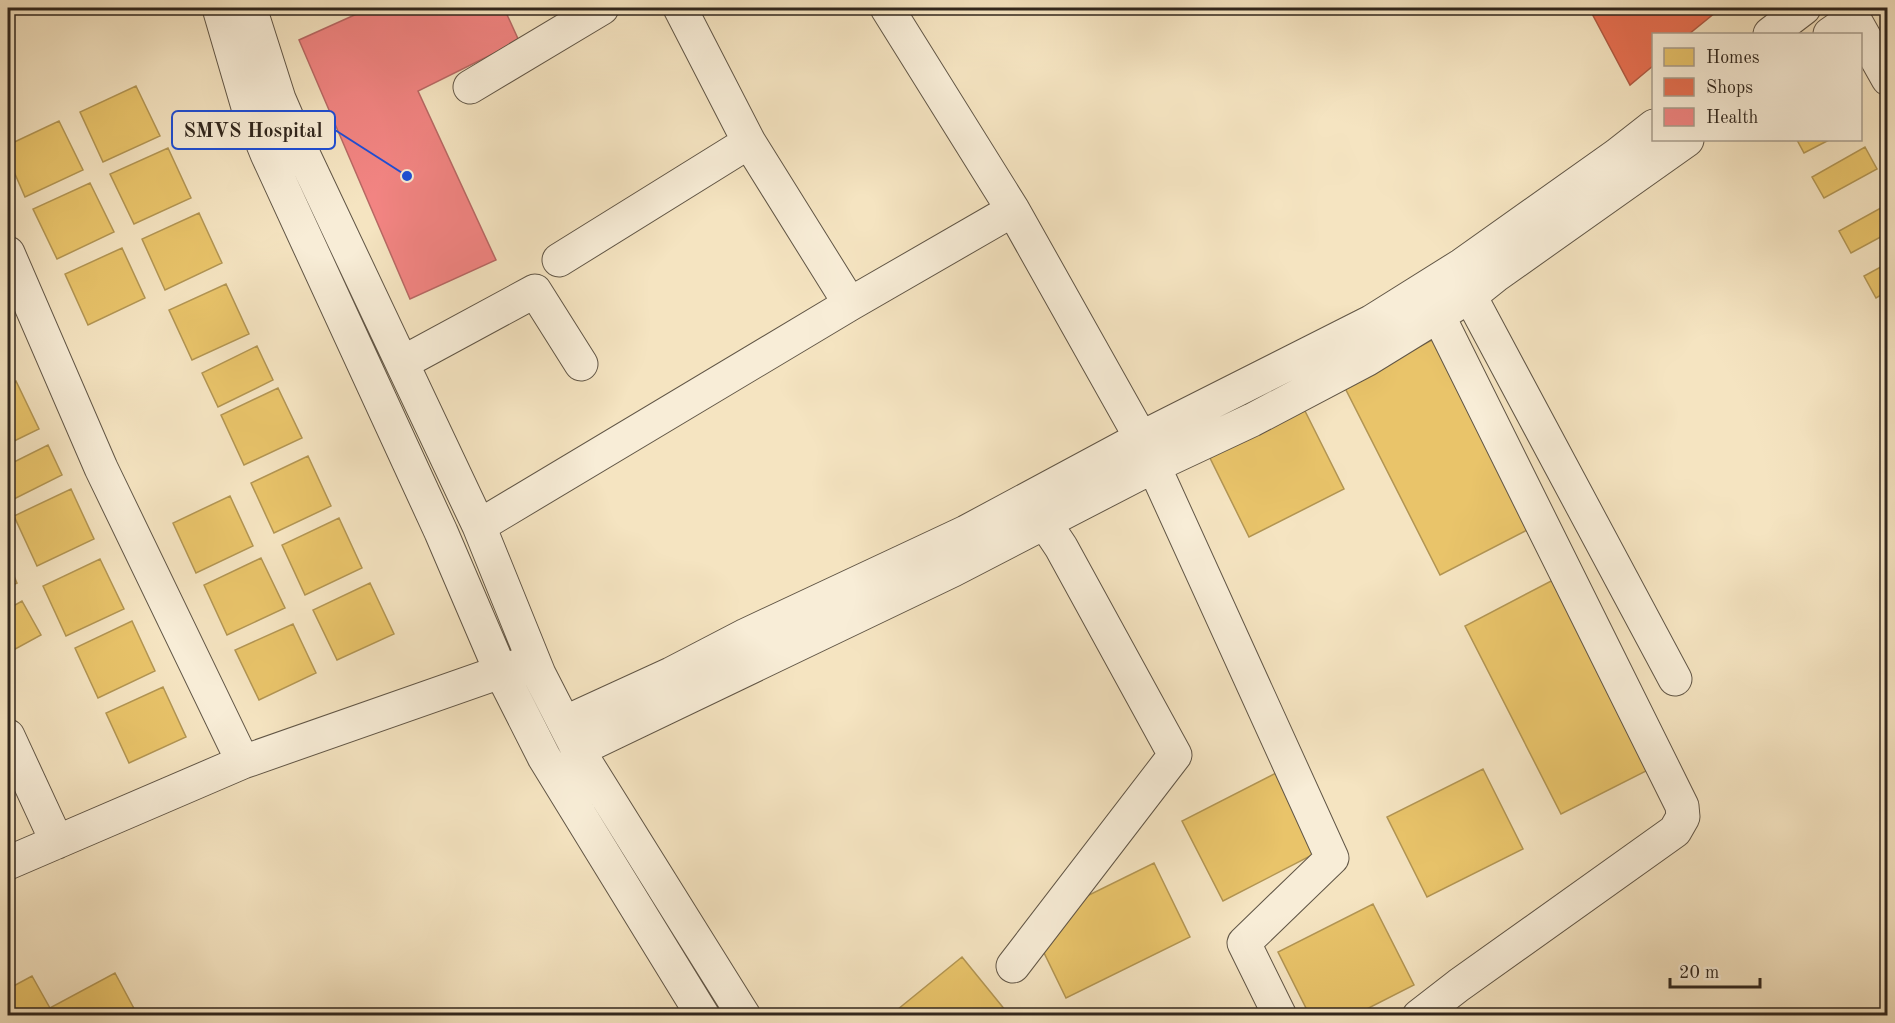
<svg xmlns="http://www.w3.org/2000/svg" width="1895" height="1023" font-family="'Old Standard TT',serif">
<rect width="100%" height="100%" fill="#f5e4c1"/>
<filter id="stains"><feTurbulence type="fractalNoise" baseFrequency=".00333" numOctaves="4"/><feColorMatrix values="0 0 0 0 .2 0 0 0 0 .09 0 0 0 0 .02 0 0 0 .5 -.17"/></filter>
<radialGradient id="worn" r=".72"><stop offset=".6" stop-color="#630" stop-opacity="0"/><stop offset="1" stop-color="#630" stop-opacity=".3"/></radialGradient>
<path fill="#e9c46a" stroke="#b29553" stroke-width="1.5" d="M136,86L160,136L103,162L80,112Z
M59,121L83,170L25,197L8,158V145Z
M1797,140H1829L1804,153Z
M1865,147L1877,169L1824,198L1812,177Z
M168,148L191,198L134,224L110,174Z
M90,183L114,232L57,259L33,209Z
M1888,204V233L1851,253L1839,231Z
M199,213L222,263L165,290L142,239Z
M122,248L145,298L88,325L65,274Z
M1888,263V291L1876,298L1864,276Z
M226,284L249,334L192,360L169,310Z
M1434,339L1531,528L1440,575L1344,386Z
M257,346L273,380L218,407L202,373Z
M16,381L39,429L8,444V385Z
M278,388L302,438L244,465L221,415Z
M1304,409L1344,489L1249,537L1209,456Z
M48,445L62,475L8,502V465Z
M308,456L331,506L274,533L251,483Z
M71,489L94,539L37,566L14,516Z
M230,496L253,546L196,573L173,523Z
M339,518L362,568L305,595L282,545Z
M261,558L285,608L227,635L204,585Z
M100,559L124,609L66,636L43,586Z
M8,562L17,583L8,587Z
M1555,579L1652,768L1561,814L1465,626Z
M370,583L394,634L337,660L313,610Z
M22,601L41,635L8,653V609Z
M132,621L155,671L98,698L75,648Z
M293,624L316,673L259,700L235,650Z
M163,687L186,737L129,763L106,713Z
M1483,769L1523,849L1427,897L1387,817Z
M1278,772L1318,852L1223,901L1182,821Z
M1154,863L1190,937L1066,998L1030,924Z
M1373,904L1414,985L1353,1016H1310L1278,952Z
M962,957L1010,1016H894L892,1014Z
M115,973L138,1016H8V989L32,976L50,1008Z"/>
<path fill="#e76f51" stroke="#b05941" stroke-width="1.5" d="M1589,8H1721L1689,34H1654V65L1630,85Z"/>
<path fill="#f28482" stroke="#b86864" stroke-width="1.5" d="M370,8H504L519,41L418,91L496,260L410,299L299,40Z"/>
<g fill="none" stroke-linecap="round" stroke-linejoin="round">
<g stroke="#615646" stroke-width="35">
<path id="minor" d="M219,8L248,107L267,154L441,532L501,672L544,757L703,1016
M250,8L279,99L298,143L479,526L539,674L578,750L744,1016
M680,8L749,142L850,304
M887,8L1013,210
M1848,8L1888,79
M1770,34L1804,8
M1830,34L1853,18
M470,87L602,8
M8,253L101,468L243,762
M559,260L749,142
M1470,296L1675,679
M402,363L535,291L581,364
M479,526L850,304L1013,210L1141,438L1332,858L1244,943L1280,1016
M564,723L671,674L746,635L966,532L1141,438L1371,322L1462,265L1617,155L1654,126
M8,736L57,842
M578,750L953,570L1154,466L1252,420L1366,360L1470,296L1495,276L1687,140
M8,863L243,762L520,665
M1013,966L1175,755L1061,547L1045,523
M1419,1016L1459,985L1675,831L1683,817L1682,806L1438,315"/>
</g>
<use href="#minor" stroke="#f8edd7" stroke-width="33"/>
</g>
<path fill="none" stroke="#1d4ed8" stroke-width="2" d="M407 176L335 130"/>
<circle fill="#1d4ed8" stroke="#f8edd7" stroke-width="2" cx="407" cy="176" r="6"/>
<rect fill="#f8edd7" stroke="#1d4ed8" stroke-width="2" x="172" y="111" width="163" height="38" rx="6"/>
<g font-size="20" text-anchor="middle" font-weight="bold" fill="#30261d">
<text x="253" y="137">SMVS Hospital</text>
</g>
<rect width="1895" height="1023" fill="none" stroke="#f5e4c1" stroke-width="30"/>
<rect x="9" y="9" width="1877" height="1005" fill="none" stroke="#30261d" stroke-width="3"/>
<rect x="15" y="15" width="1865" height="993" fill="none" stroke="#30261d" stroke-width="1.5"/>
<rect x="1652" y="33" width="210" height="108" fill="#f8edd7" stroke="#a89d8d" stroke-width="1.5"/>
<rect x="1664" y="48" width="30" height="18" fill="#e9c46a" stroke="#a89d8d" stroke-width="1.5"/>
<text x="1706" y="63" font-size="18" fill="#30261d">Homes</text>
<rect x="1664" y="78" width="30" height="18" fill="#e76f51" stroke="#a89d8d" stroke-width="1.5"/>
<text x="1706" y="93" font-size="18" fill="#30261d">Shops</text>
<rect x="1664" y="108" width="30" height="18" fill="#f28482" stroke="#a89d8d" stroke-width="1.5"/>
<text x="1706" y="123" font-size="18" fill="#30261d">Health</text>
<path d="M1670 978v9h90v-9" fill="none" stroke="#30261d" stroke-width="3"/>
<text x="1679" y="978" font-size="18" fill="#30261d" stroke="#f8edd7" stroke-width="4.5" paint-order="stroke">20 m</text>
<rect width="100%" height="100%" filter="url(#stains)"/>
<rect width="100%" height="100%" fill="url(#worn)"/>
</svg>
